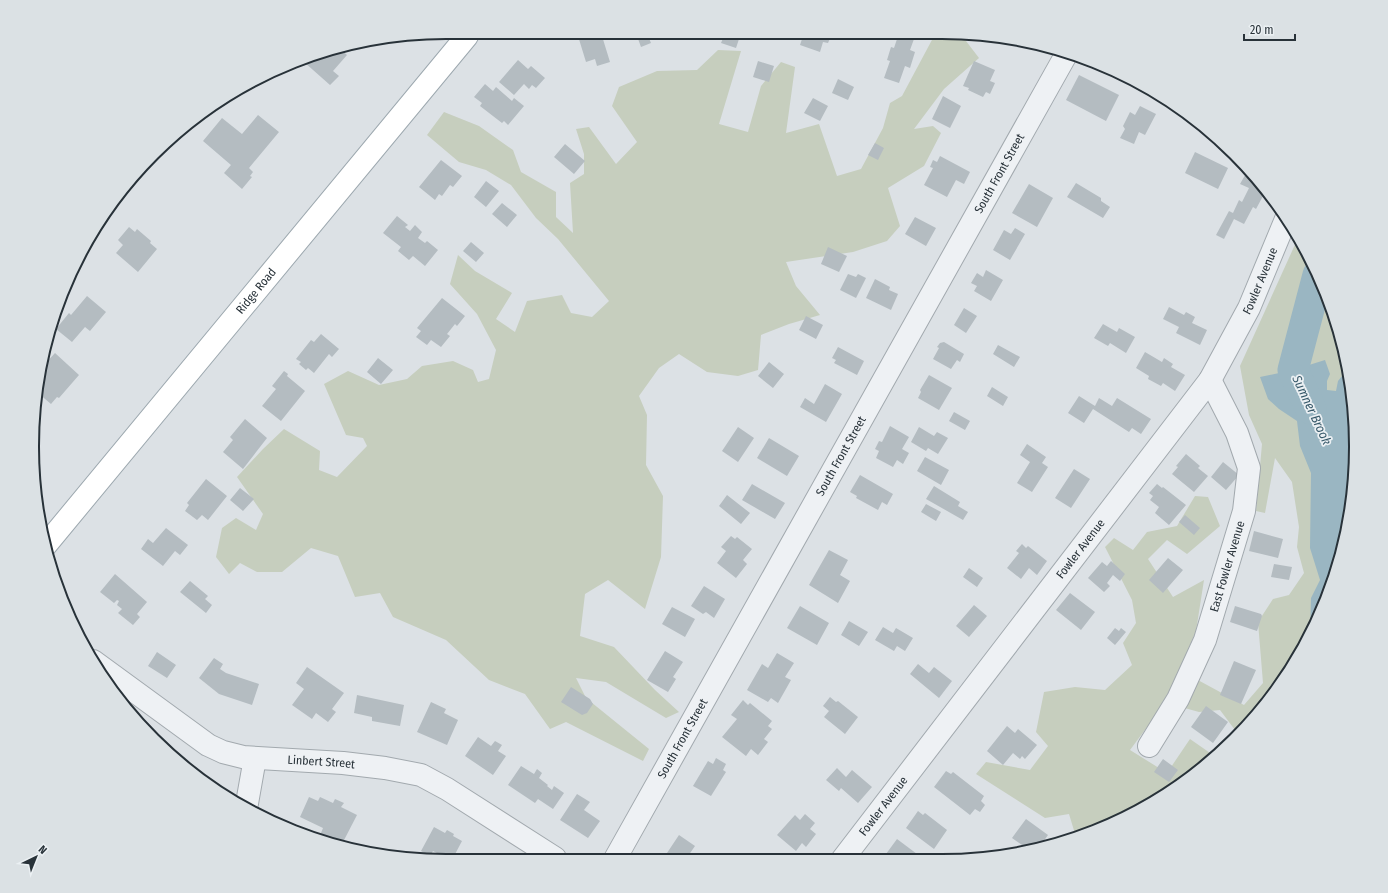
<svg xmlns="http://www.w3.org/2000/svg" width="1388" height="893" font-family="'Fira Sans Condensed',sans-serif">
<rect width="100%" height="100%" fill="#dce1e5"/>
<path fill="#c6cebe" d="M938,36H958L966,41L979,58L944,89L914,129L933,126L941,133L924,166L888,188L900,226L887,241L853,252L786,262L796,286L820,315L789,324L761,335L758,370L738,376L707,372L679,354L659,368L639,396L647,415L646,465L663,496L661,557L645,609L608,580L585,594L580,636L614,647L655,690L679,712L666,718L606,682L576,678L586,698L649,749L643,761L566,722L550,729L525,694L489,680L446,640L393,617L380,593L355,597L338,556L311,548L282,572H257L240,563L229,574L216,557L222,528L236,518L256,530L263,514L237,477L263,449L284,429L320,451L319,470L337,477L367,446L363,438L346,435L324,384L348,371L379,385L407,379L422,366L453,361L473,370L478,382L489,379L496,350L477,314L450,284L458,255L475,271L512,293L496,319L515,332L527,301L562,295L571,313L592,317L609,301L558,239L536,218L511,185L486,170L459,162L427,135L444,112L479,126L513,150L521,172L556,192V217L573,233L570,183L584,174V154L576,129L589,127L616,164L637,142L612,106L619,87L657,71L697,70L718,50L741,51L719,124L748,132L761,86L781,62L795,67L786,133L819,124L837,176L861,169L883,128L890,103L902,96L933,38Z
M1298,238L1313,263L1342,339L1355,419L1352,500L1334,580L1301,654L1253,720L1238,734L1220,710L1199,712L1181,707L1196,679L1244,705L1263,683L1258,622L1273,599L1289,595L1304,573L1297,547L1299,527L1292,482L1275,458L1265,513L1256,511L1262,444L1249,415L1240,366Z
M1195,496L1208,497L1220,526L1187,554L1167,540L1148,559L1173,597L1204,580L1196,631L1165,703L1130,750L1167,773L1190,739L1213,755L1221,750L1194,775L1125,818L1076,837L1069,814L1045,818L976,774L986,762L1030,770L1048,746L1036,732L1044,692L1075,687L1105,690L1132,665L1123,643L1136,623L1132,600L1105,547L1114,538L1133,550L1147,532L1177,526Z"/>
<path fill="#9ab6c2" d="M1344,350L1355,419L1352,500L1334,580L1310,632L1311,598L1320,580L1310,548L1311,473L1300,446L1297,421L1279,409L1268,399L1260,377L1293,370L1325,360L1330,374L1327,381V390L1336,391L1338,381L1346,371Z"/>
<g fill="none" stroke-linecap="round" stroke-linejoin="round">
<path stroke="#9ab6c2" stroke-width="31" d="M1311,409L1293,370L1318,275"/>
</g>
<path fill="#b4bcc1" d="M578,36H593V37L602,36L610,62L597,66L595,59L586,62Z
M628,36H648L651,43L641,47L637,36L629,39Z
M724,36H740L736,48L721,43Z
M803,36L809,37L810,36H831L828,43L823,42L820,52L800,45Z
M895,36H902L914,39L910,50L915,52L910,68L905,66L899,83L884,78L890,61L887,60L891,47L894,48L897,39L894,38Z
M339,48L347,55L333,71L339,76L330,85L304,62L313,54L319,58L325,51Z
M518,60L528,69L531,66L545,78L536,88L532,85L529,89L524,84L514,95L499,82Z
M758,61L774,66L769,82L753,77Z
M974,61L995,70L990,81L995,83L990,94L986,92L983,97L968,90L969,88L963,86Z
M1079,75L1119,95L1106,121L1066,100Z
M838,79L854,87L848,100L832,93Z
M485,84L493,91L496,87L512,101L514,98L524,106L508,125L504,121L502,123L480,106L482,103L474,97Z
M943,96L961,106L950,128L932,119Z
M813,98L828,106L820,121L804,113Z
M1140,106L1156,114L1145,135L1139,132L1134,144L1120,138L1125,129L1123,126L1130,112L1135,115Z
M258,115L279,132L249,168L253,172L250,176L252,177L242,189L224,173L231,165L203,141L222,118L242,134Z
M875,143L884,148L878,160L868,155Z
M565,144L585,161L574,174L554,157Z
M1195,152L1228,168L1218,189L1185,173Z
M940,156L970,172L964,184L956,180L947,197L924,185L933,168L930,167L933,160L937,162Z
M441,160L462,176L453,187L450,185L442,196L439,194L435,200L419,187Z
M1248,170L1270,194L1276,203L1263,196L1256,209L1253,207L1244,224L1234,219L1224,239L1216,235L1229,211L1233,213L1239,200L1242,202L1249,188L1240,184Z
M486,181L499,191L486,207L474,197Z
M1076,183L1101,198V201L1110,207L1103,218L1067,197Z
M1029,184L1053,198L1037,227L1012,213Z
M502,203L517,215L507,227L492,214Z
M397,216L408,225L405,227L410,231L415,225L422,232L418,238L425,243L427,241L438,250L425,266L413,256L409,260L398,251L401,247L383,233Z
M915,217L936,228L926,246L905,234Z
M129,227L135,232L137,229L151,241L150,243L157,249L138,272L116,253L123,245L118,240Z
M1015,228L1025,234L1010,260L993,250L1004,230L1011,234Z
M471,242L484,253L476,262L463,251Z
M828,247L847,256L839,272L821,264Z
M986,270L1003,280L991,301L974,291L977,286L971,283L977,273L983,277Z
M848,274L856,277L858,274L866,278L856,298L840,290Z
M875,279L890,287L889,290L898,294L891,310L866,298Z
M87,296L106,312L90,331L85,327L72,342L56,329L69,313L71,315Z
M442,298L465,316L457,326L455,324L447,334L450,336L441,347L431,340L427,345L416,337L421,331L417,328Z
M1169,307L1184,315L1186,312L1195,317L1192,323L1207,330L1200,345L1176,333L1179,327L1163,319Z
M964,308L977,316L966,333L954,325Z
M806,316L823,325L816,339L799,330Z
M1103,324L1117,332L1119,328L1135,337L1126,353L1110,343L1108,346L1094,338Z
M321,334L339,349L332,357L329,354L314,373L308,368L306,370L299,364L301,362L296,359L311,340L314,342Z
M944,342L964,354L960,362L957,360L951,369L933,359L939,348L937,347L940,343Z
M998,345L1020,357L1014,367L993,354Z
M838,347L864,361L857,375L834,363L836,360L832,358Z
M1145,352L1162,362L1164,358L1173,364L1171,367L1185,375L1175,391L1163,383L1161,386L1148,379L1149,376L1136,368Z
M55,353L79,375L59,398L57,397L51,404L38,393L40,385L43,381L41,380L43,366Z
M378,358L393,370L381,384L367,372Z
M769,362L784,374L773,388L758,376Z
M284,371L288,374L287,376L305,391L281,421L262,406L276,389L272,386Z
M929,375L952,388L939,410L918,398L921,392L920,390Z
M825,384L842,394L826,422L800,407L805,398L814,404Z
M992,387L1008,397L1003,406L987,396Z
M1079,396L1095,406L1099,398L1112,406L1117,398L1151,419L1141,434L1132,428L1129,432L1093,409L1084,423L1068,413Z
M954,412L970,421L965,430L949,421Z
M245,419L267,438L243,469L223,452L233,440L230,437Z
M890,426L909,437L902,449L909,453L903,464L897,460L893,467L876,458L879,451L875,449L879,441L882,442Z
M738,427L754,438L738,462L722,451Z
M919,427L934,436L937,432L948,438L938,454L928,448L926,451L911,442Z
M769,438L799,456L787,476L757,458Z
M1027,444L1046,457L1042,463L1048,467L1032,492L1017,483L1030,462L1020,455Z
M1186,454L1200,466L1198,468L1208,476L1194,492L1172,474L1178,467L1176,466Z
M925,457L949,470L941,485L917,471Z
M1223,462L1239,475L1226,490L1211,477Z
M1074,469L1090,479L1071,508L1055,498Z
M860,475L893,494L887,505L882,502L878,510L856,498L857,496L850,492Z
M206,479L227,496L208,520L202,515L197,520L185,511L189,505L187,503Z
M752,484L785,503L775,519L742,500Z
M1157,484L1162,488L1163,487L1186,505L1169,525L1155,513L1159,507L1150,500L1153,496L1149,493Z
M934,486L960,502L958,506L968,512L963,520L926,499Z
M240,488L254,499L243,511L230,500Z
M727,495L750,513L741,524L719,506Z
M926,504L941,512L936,521L921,512Z
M1185,515L1200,528L1194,535L1179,522Z
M166,528L188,545L180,555L175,551L163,566L141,549L148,539L153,543Z
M1254,531L1283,539L1278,558L1249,551Z
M731,536L735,539L737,537L752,549L743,560L747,564L736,578L717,563L726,551L721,547Z
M1022,544L1026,548L1028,546L1047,561L1037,575L1029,568L1021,579L1007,568L1019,553L1016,551Z
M829,550L848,560L840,575L850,581L838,603L809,585Z
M1168,558L1183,570L1163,593L1149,580Z
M1111,561L1125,574L1120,581L1113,575L1107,583L1110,586L1104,592L1088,578L1102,562L1107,566Z
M1274,564L1292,567L1289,580L1271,577Z
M969,568L983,578L977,587L963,577Z
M115,574L147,602L137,614L140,617L133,625L118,613L122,609L117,605L119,601L117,600L114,603L100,592Z
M190,581L208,596L205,599L212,605L206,613L180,592Z
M704,586L725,599L714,618L706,612L703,614L691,606Z
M1070,593L1095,612L1081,630L1056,610Z
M974,605L987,616L969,637L956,626Z
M800,606L829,623L817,645L787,628Z
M1235,606L1261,614L1262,616L1257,631L1230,622Z
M672,607L695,619L685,637L662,624Z
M849,621L868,632L859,646L841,635Z
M883,627L893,633L896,628L913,638L905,651L897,646L894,651L875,640Z
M1115,628L1119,631L1121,628L1126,632L1115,645L1107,638Z
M665,651L683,662L673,677L676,679L668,692L647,680Z
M157,652L176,665L167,678L148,666Z
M777,653L794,663L785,677L791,680L778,703L771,698L768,702L747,690L762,664L768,668Z
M214,658L223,664L220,669L226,673L259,684L252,705L219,694L199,678Z
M1234,661L1256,670L1241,704L1220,695Z
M918,664L929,673L934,667L952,681L939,698L910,674Z
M307,667L344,693L332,709L336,712L328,722L316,713L312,719L292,705L304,689L296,683Z
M571,687L590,699L593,704L587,713L582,715L561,702Z
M357,695L404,705L400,726L372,721V717L354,713Z
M830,697L836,702L838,701L858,717L845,734L824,717L829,711L823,706Z
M743,700L748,705L750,703L772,721L768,726L772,729L764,739L768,742L758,755L751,749L746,756L722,737L737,719L731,715Z
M431,702L446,709L444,713L458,720L447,745L417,732Z
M1206,706L1228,722L1213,743L1191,727Z
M136,717L148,728L146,731L135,720Z
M1007,726L1015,733L1018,729L1037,745L1025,759L1022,756L1020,759L1013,753L1003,765L987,751Z
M478,737L491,746L495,741L502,745L498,751L506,756L493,775L465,756Z
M716,758L726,764L723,770L726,772L711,796L693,786L708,761L713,764Z
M1163,759L1178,770L1169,782L1154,772Z
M521,766L534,774L537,769L542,773L539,778L548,785L547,786L552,790L554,786L564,793L553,809L538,799L535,803L508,785Z
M837,768L846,777L852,770L872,787L858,803L841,788L839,791L826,780Z
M946,771L951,774L953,772L984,796L981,801L985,805L980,812L975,809L970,815L934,787Z
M577,794L590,802L584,810L600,821L588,838L560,820Z
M309,797L318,801L320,797L333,803L335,799L344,803L341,807L357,815L342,844L319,838L323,828L300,817Z
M918,811L923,815L925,813L947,830L934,849L906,828Z
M805,814L815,823L810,829L816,834L806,847L802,843L796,851L777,835L795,815L800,820Z
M1026,819L1048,835L1038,849L1029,850L1012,838Z
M434,827L445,833L447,830L454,834L453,836L462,841L453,858H447L433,851L430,856L421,851Z
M679,835L695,846L686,859H678L675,857L674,859H663Z
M897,839L925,860H889L891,857L886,854Z"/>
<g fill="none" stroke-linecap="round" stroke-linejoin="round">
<g stroke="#a2a9ae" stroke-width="24">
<g id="minor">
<path id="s1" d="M93,661L208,745L223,752L243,757L343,763L385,768L421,775L447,789L555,858"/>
<path id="s2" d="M1149,746L1178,699L1205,640L1244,511L1249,468L1237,433L1210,380"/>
<path d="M246,809L255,758"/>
<path id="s3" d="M615,859L1067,53"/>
<path id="s4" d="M842,860L1210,380L1249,308L1286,219"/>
</g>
</g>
<g stroke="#9da8af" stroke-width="24">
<g id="major">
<path id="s5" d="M45,546L467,36"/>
</g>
</g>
<use href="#minor" stroke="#eef1f4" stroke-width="22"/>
<use href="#major" stroke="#fff" stroke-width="22"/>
</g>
<g text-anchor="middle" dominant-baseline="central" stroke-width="3.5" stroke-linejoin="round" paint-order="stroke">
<g font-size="12" fill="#283239" stroke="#ebf0f3">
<text stroke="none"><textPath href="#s3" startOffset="786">South Front Street</textPath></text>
<text stroke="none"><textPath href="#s4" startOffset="716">Fowler Avenue</textPath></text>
<text stroke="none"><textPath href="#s5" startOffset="331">Ridge Road</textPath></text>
<text stroke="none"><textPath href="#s3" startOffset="462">South Front Street</textPath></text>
<text stroke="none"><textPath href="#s4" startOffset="392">Fowler Avenue</textPath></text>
<text stroke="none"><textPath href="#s2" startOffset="197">East Fowler Avenue</textPath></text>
<text stroke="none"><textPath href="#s3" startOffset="138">South Front Street</textPath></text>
<text stroke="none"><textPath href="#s1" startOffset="258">Linbert Street</textPath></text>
<text stroke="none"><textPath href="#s4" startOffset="68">Fowler Avenue</textPath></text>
</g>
<g font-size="13" font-style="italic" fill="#365869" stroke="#ebf0f3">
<text transform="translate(1312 410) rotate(65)">Sumner Brook</text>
</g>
</g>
<path d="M0 0H1388V893H0ZM446 39H942A407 407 0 0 1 1349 446V447A407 407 0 0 1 942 854H446A407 407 0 0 1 39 447V446A407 407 0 0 1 446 39Z" fill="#dbe1e4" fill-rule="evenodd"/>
<path fill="none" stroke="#283239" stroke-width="2" d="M446 39H942A407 407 0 0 1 1349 446V447A407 407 0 0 1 942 854H446A407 407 0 0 1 39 447V446A407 407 0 0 1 446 39Z"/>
<g transform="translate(36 857) rotate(43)" stroke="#ebf0f3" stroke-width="3" paint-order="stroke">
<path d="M0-3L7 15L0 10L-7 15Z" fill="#283239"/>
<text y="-6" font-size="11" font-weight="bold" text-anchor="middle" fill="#283239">N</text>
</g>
<path d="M1244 34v6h51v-6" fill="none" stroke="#283239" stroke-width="2"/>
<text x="1250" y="34" font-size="12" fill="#283239" stroke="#ebf0f3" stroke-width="3" paint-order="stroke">20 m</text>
</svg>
